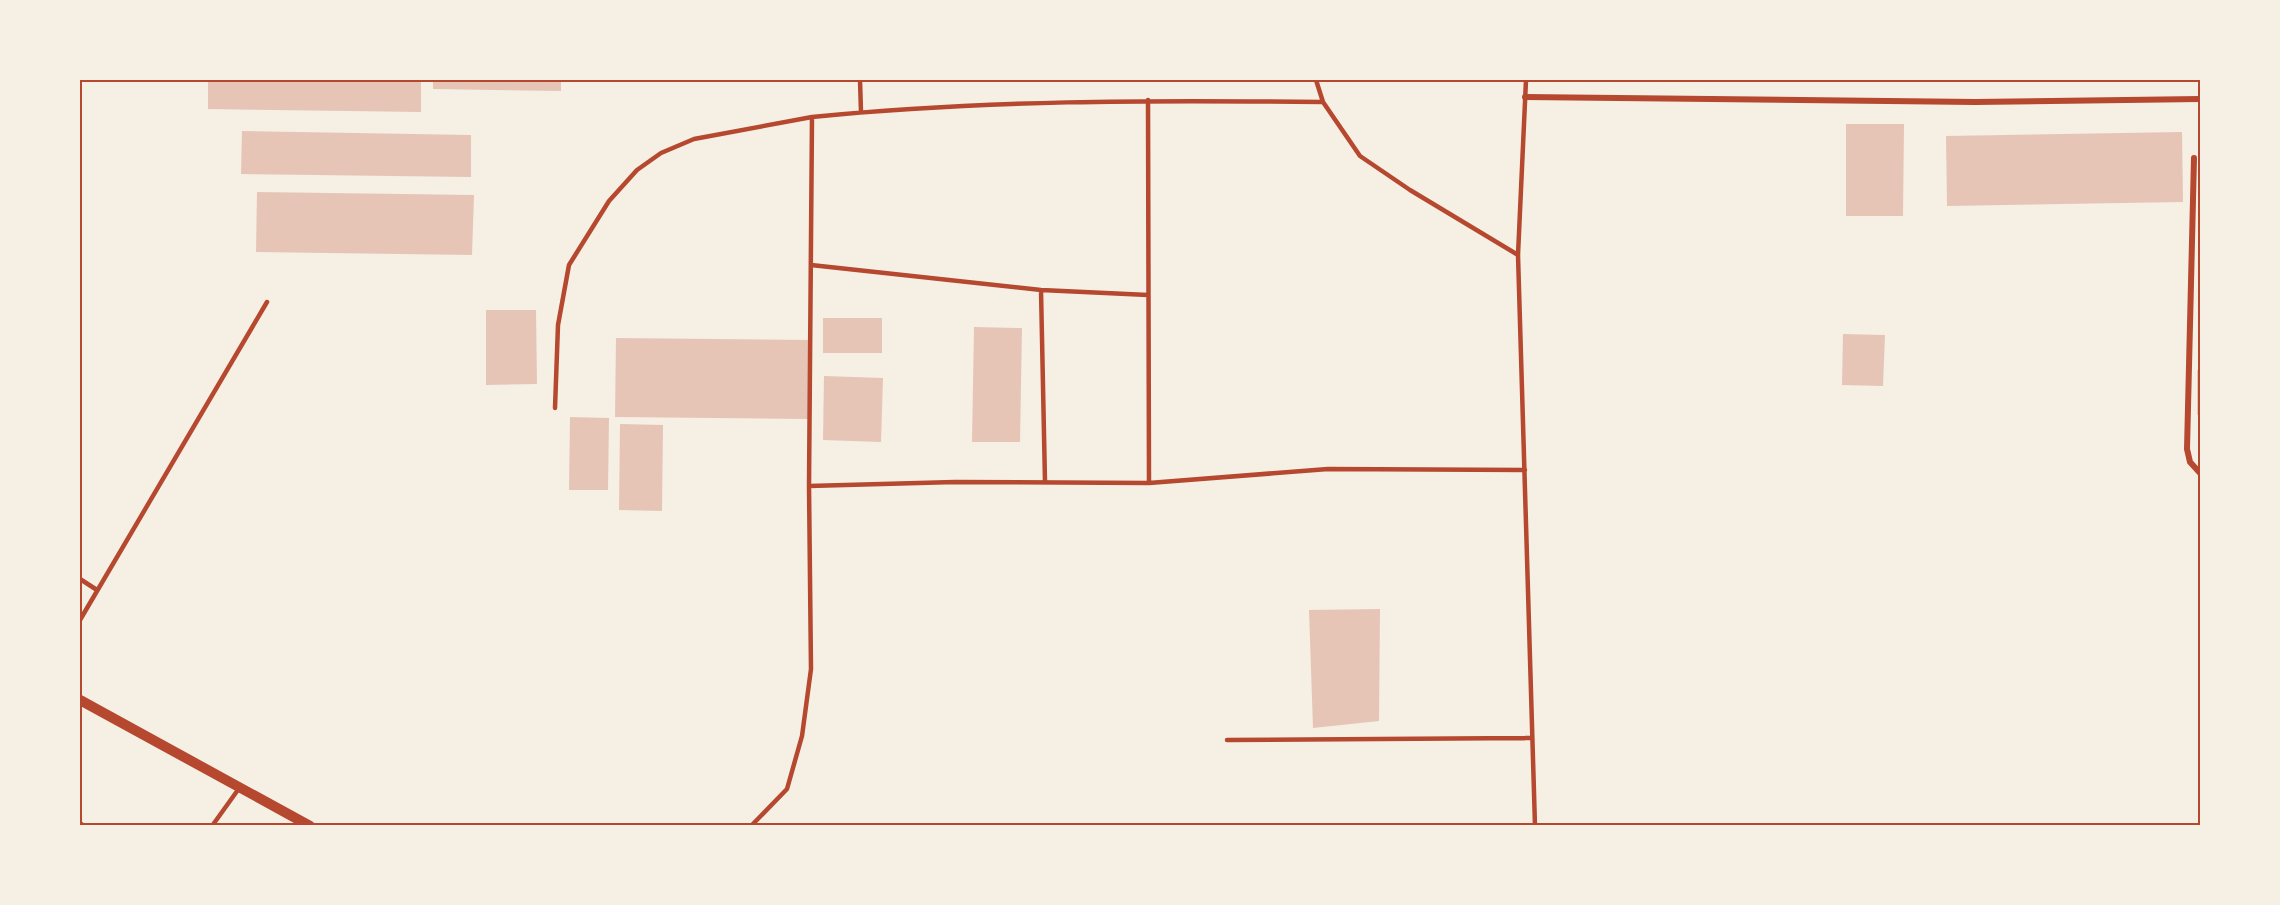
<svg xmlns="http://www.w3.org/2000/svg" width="2280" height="905" font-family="Merriweather,serif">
<rect width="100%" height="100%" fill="#f6efe4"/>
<path fill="#e6c5b7" d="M208,80H421V112L208,109Z
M433,80H561V91L433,89Z
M1846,124H1904L1903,216H1846Z
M242,131L471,135V177L241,174Z
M2182,132L2183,202L1947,206L1946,136Z
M257,192L474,195L472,255L256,252Z
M486,310H536L537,384L486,385Z
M823,318H882V353H823Z
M974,327L1022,328L1020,442H972Z
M1843,334L1885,335L1883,386L1842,385Z
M616,338L810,340L809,419L615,417Z
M2197,370H2200V415H2197Z
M824,376L883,378L881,442L823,440Z
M570,417L609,418L608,490H569Z
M620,424L663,425L662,511L619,510Z
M1380,609L1379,721L1313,728L1309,610Z"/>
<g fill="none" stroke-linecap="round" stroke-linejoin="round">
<path stroke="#b5482f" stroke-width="4.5" d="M860,80L861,112
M1316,80L1323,102L1360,156L1410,190L1518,255
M1526,80L1518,255L1535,826
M1148,100L1149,483
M811,265L1041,290L1148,295
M1041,290L1045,482
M555,408L558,325L569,265L609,201L637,170L661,153L694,139L812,117
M809,486L812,117C981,100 1153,100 1323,102
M80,579L97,590
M80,620L267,302
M1227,740L1532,738
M80,823L84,826
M212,826L240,787
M751,826L787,789L802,736L811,669L809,486L955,482L1149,483L1328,469L1525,470"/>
<path stroke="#b5482f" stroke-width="6" d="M1525,97L1975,102L2200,99
M2194,158L2187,449L2190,462L2200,473"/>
<path stroke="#b5482f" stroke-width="10" d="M80,700L310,826"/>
</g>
<rect width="2280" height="905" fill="none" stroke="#f6efe4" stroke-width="162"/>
<rect x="81" y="81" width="2118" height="743" fill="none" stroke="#b5482f" stroke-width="2"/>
</svg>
